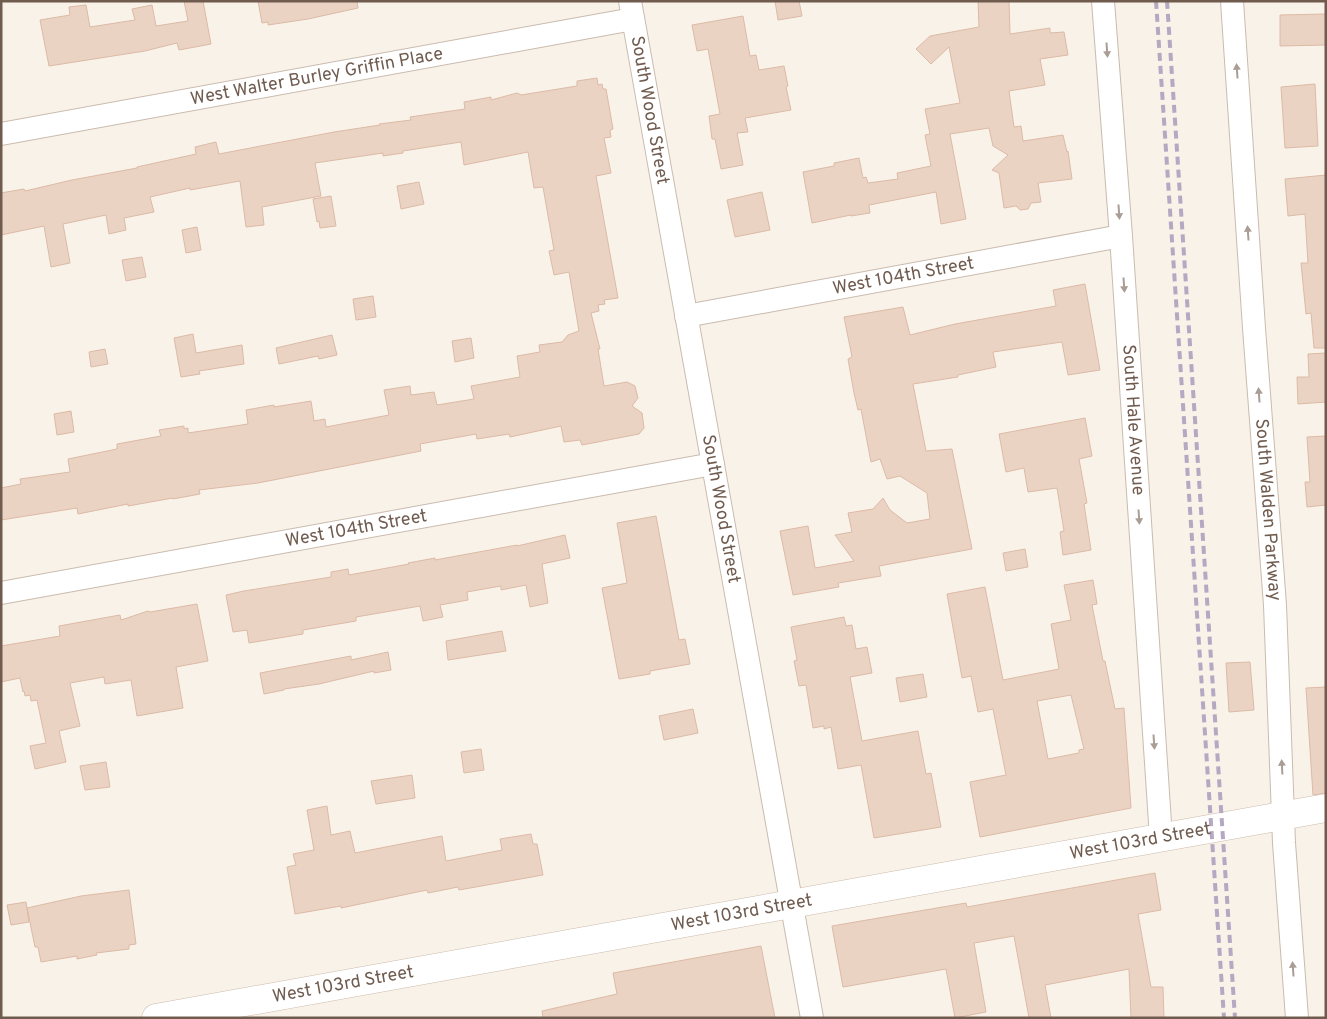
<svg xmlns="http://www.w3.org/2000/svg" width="1327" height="1019" font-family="Overpass,sans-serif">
<rect width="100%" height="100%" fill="#f9f2e8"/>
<path fill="#ebd3c3" stroke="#dcbaa6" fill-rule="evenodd" d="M184,1H203L211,44L179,50L177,43L145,51L49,66L40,20L70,15L69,7L86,5L90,27L135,20L132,9L152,5L156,26L188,21Z
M258,1H357L358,8L308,19L268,25V22L262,23Z
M775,1H799L802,16L778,20Z
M978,1H1009L1010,34L1050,28V33L1064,32L1068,55L1040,59L1045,85L1009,91L1014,127L1021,126L1023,141L1063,135L1067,152L1068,151L1072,179L1038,183L1041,202L1031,203L1028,209L1020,210L1016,206L1004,208L999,173L992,170L1008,155L993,146L989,128L950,134L966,219L941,224L936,192L869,205L870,213L851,216V215L812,223L803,172L834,166V163L859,158L863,178L866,177L868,183L898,179L897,173L931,166L925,135L930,134L925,109L960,103L949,47L931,64L916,49L930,36L979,27Z
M1326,14V45L1280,46V15Z
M743,16L750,56L756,55L759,70L784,66L788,86L786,87L791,110L745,118L748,132L737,133L743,165L721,169L715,139H712L709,116L720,114L708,49L697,51L692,25Z
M597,78L598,85L602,84L603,89H606L613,129L610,130L611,137L604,138L611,173L596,176L618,298L604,300L605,304L598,305L599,311L591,313L600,349H598L604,386L627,382L635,386L638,398L632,406L642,413L644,428L639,434L582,445L580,440L564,442L561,426L510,437L509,434L477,439L476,434L420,444L421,451L258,483L199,490L200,494L173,499V498L128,506V504L78,514L77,508L1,520V488L21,484L20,479L70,472L68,459L117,449V444L161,436L159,430L184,426V429L188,428V433L248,424L246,410L274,405V407L311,401L314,421L325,419L326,427L389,415L384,390L410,386L411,395L434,392L437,405L474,399L471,386L520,377L517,356L540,352L539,345L562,342L568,335L579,331L569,272L554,275L549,251L554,250L543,187L534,188L528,152L464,165L461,142L403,151V153L383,156V153L315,163L321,196L262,207L264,225L246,227L240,181L190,190V188L150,197L154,212L124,218L126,230L109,234L106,215L63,224L70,263L51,267L44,226L1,235V193L24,189L25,191L72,180L137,168V167L196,154L195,147L216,142L219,154L334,132L380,125L379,124L411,120L410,117L465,109L464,102L491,97V100L517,93L521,95L577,86V81Z
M1315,84L1318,146L1285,148L1281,87Z
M1326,175V348H1314L1311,313L1306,314L1301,263H1308L1305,214L1288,216L1285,179Z
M419,182L424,204L401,209L397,186Z
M762,192L770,230L735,237L727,200Z
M331,196L336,226L320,228L319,221L317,222L313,199Z
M197,227L201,250L186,253L182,230Z
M142,257L146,277L126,281L122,260Z
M1085,284L1100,370L1068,375L1062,342L993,352L996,367L958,375V377L913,384L926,451L952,449L972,549L879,566L881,576L838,583L839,587L793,595L780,531L808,526L815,568L854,561L835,535L852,532L848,513L873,509L883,498L890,510L907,523L930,519L927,493L900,476L887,479L880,459L871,462L861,409L858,410L854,393L848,359L852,357L844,317L903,307L910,335L955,324L1056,306L1053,290Z
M373,296L376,317L356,320L353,299Z
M193,334L196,353L242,345L244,364L199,371L200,374L181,377L174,338Z
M332,335L337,355L319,359L318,356L279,364L276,348Z
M471,338L474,358L455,362L452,341Z
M105,349L108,364L91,367L89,352Z
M1326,353V402L1298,404L1297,377H1309L1308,354Z
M71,411L74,432L57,435L54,414Z
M1085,418L1092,456L1079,459L1087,503L1084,504L1091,550L1063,555L1060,532L1064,531L1057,488L1028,492L1024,468L1006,472L999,434Z
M1326,436V505L1307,507L1305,482H1310L1307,437Z
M656,516L679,640L685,639L690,664L650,671V674L619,679L602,588L627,583L617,523Z
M565,535L570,558L542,564L548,603L530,607L526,585L501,590V586L467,592L468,600L440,605L443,617L423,621L420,606L356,617V621L303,630V634L249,643L247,630L233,632L226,595L244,591L331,577V572L348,569L349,575L409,564L408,563L435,558V560L517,545V546Z
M1025,549L1028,567L1006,571L1003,553Z
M1093,580L1097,604L1092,605L1103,661H1105L1115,709L1124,708L1131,808L980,837L970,782L1006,775L993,709L978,712L971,676L962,678L947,594L985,587L1003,680L1059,669L1051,624L1071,620L1064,585ZM1071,695L1084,749L1079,750V753L1048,759L1037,701Z
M197,604L208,661L176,667L183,708L137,716L131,680L105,684L104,677L70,683L80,726L59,731L66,762L35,769L30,746L46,743L37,700L31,701L30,695L25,696L24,691L23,692L20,678L1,682V646L60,636L59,626L120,615L121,620L148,611L150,612Z
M844,617L846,626L852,625L856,649L867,647L872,673L850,677L862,741L918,731L926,774L931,773L941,827L874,838L861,765L838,769L831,727L824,729V726L813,728L806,685L799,686L794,661L797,660L791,627Z
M502,631L506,651L448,660L446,641Z
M388,652L391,670L374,673V671L319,684L284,689V690L264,694L260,673L351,656V660Z
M1250,662L1254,710L1229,712L1226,663Z
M923,674L927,697L900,702L896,678Z
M1326,687V793L1313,795L1306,688Z
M693,709L698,733L664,740L659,716Z
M481,749L484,770L464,773L461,752Z
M106,762L110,787L85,790L80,766Z
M412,775L415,798L376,804L371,781Z
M327,806L331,835L350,831L355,853L442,836L446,861L502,850L500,839L531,834L533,844H537L543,875L459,890L458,887L428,893L427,890L341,908V906L295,914L287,867L296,865L293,854L314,850L307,810Z
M1155,873L1161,910L1138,914L1151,987H1163L1164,1018H1131L1129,969L1045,985L1051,1018H1029L1014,936L974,943L986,1012L955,1018L946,969L843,987L832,926L966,903L967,907Z
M129,890L136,944L129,945V949L96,953L97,955L77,959V956L41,962L38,947H35L27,908L81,896Z
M26,902L29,922L11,925L7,905Z
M761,946L775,1018H543L542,1011L617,994L613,973Z"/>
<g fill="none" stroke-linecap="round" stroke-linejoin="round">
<g stroke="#cabbaf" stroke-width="24">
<g id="minor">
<path id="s1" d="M630,1L812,1018"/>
<path id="s2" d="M1103,1L1121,236L1161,838"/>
<path id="s3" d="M1232,1L1254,328L1275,605L1284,843L1297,1018"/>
<path id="s4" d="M1,134L633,19"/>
<path id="s5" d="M686,316L1121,236"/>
<path id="s6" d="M1,593L713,464"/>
</g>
</g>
<g stroke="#ccbbad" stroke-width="29">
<g id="secondary">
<path id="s7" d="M156,1018L1326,808"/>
</g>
</g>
<use href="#minor" stroke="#fff" stroke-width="22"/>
<use href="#secondary" stroke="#fff" stroke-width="28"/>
<path stroke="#b5a8c2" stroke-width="4" stroke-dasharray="8 5" stroke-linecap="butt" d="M1156,1L1224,1018
M1167,1L1235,1018"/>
</g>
<defs><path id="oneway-solid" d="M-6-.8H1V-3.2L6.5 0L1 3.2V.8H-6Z" transform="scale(1.25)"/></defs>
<g fill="#a99d95">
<use href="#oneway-solid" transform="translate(1107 50) rotate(86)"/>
<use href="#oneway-solid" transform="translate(1237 71) rotate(-94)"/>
<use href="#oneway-solid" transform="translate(1119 212) rotate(86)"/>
<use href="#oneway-solid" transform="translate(1248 233) rotate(-94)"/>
<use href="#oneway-solid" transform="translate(1124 285) rotate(86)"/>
<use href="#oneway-solid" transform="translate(1259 395) rotate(-94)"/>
<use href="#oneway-solid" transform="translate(1139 517) rotate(86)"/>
<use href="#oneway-solid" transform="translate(1154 742) rotate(86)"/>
<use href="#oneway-solid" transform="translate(1282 767) rotate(-93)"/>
<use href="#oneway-solid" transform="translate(1293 969) rotate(-94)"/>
</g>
<g text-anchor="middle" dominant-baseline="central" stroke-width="4" stroke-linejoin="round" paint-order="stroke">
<g font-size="18" fill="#705b4f" stroke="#fdf7ee">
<text stroke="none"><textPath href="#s4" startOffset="321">West Walter Burley Griffin Place</textPath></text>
<text stroke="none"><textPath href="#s1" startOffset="111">South Wood Street</textPath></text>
<text stroke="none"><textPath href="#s5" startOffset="221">West 104th Street</textPath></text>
<text stroke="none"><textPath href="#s2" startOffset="420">South Hale Avenue</textPath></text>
<text stroke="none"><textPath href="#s3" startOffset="510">South Walden Parkway</textPath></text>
<text stroke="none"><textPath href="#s1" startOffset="516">South Wood Street</textPath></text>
<text stroke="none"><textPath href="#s6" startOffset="361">West 104th Street</textPath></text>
<text stroke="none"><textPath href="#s7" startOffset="1000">West 103rd Street</textPath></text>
<text stroke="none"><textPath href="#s7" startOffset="595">West 103rd Street</textPath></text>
<text stroke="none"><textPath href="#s7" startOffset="190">West 103rd Street</textPath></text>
</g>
</g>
<rect width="1327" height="1019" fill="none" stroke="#705b4f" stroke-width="5"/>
</svg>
